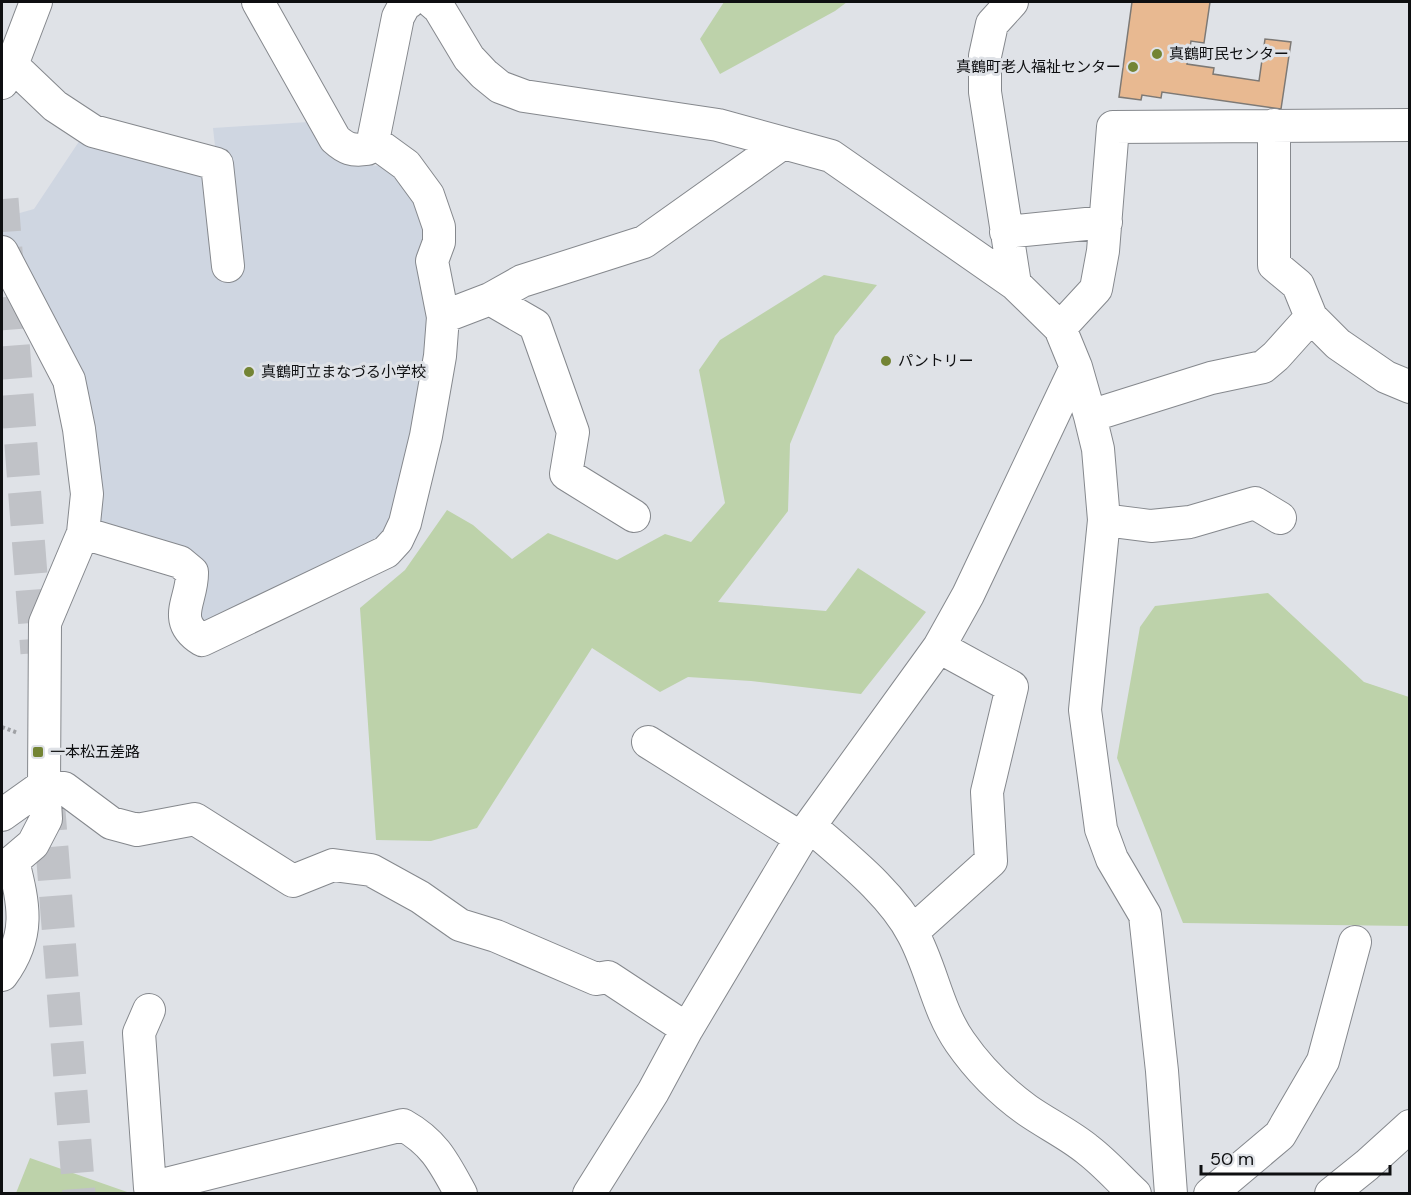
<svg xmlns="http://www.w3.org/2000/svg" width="1411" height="1195" font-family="'DM Sans','Noto Sans JP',sans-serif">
<rect width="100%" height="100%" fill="#dfe2e7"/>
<path fill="#cfd6e1" d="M308,122L355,164L379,166L399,178L415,195L429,229L434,358L390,538L214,626L194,618L200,583L100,533L74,386L2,245V218L34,209L84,134L202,157L215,146L213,128Z"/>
<path fill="#bdd2aa" d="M724,2H847L835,11L720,74L700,39Z
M824,275L877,285L835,336L790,444L788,511L718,602L826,611L858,568L926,612L861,694L751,681L688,677L660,692L592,648L477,828L431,841L376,840L360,608L405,570L447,510L473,525L512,559L548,533L617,560L665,534L691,542L725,503L699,370L720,340Z
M1268,593L1364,682L1409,697V926L1183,923L1117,758L1140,627L1155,606Z
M30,1158L130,1193H131H16Z"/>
<path fill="#e8b991" stroke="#7d7975" stroke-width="1.5" d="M1132,2H1210L1204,43L1191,41L1187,64L1214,68L1213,74L1259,81L1265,39L1291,42L1281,109L1162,92L1161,98L1142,95L1141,100L1119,97Z"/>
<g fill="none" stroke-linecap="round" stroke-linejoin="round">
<path stroke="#c0c2c7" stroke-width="33" stroke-dasharray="33 16" stroke-linecap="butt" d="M2,199L37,653
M48,798L79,1194"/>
<g stroke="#85888d" stroke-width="34">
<path id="minor" d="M258,2L335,139C346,149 352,151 367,149L373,141L398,17L405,4L409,2
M432,2L439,8L469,58L484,74L500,87L524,96L718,125L831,156L1015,284L1060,328L1076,367L1090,416L1098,449L1104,520L1085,710L1101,829L1112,859L1145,915L1162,1071L1171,1194
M1012,2L992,24L985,56V92L1015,284
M12,65L55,106L93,131L217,164L228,266
M2,83L12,65L36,2
M1274,125V265L1298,285L1311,317L1338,344L1386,377L1410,387
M373,141L406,165L428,195L439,227V242L432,261L443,317L490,299L522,281L644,242L783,143
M1006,232L1106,222
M2,252L69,380L79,429L87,494L83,533L45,623L44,785L46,819L33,844L13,861L2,868
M490,299L535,325L573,432L566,474L634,516
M1060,328L1096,289L1103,251L1113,127L1410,125
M1090,416L1211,378L1263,367L1276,356L1311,317
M1104,520L1151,526L1190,522L1255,503L1280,518
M83,533L180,562L192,572C193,600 170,620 202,640L386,552L397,540L405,523L426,436L440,356L443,317
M648,742L801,838
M2,815L44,785L64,788L111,823L137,830L195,819L293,881L333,865L371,870L420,897L460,925L496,936L596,979L608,977L687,1029
M810,826C845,857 891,892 913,934C932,969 937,1009 960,1042C978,1068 1002,1092 1027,1110C1047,1124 1070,1135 1088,1150C1105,1163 1119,1179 1135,1194
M912,932L991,861L987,792L1012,687L939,647
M2,975C31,936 24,905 13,861
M149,1010L139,1033L150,1188L403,1125C435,1143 444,1163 461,1194
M589,1194L653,1092L687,1029L801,838L939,647L968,595L1076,367
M1210,1194L1280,1135L1323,1061L1355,942
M1331,1194L1367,1165L1410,1126"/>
</g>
<path stroke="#9fa1a5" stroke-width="4" stroke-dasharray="3 3" stroke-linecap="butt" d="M2,727L18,733"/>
<use href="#minor" stroke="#fff" stroke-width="32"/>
</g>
<g fill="#738434" stroke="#dfe2e7" stroke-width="2">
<circle cx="1157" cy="54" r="6"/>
<circle cx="1133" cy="67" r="6"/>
<circle cx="886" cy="361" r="6"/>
<circle cx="249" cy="372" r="6"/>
<rect x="32" y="746" width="12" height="12" rx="3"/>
</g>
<g text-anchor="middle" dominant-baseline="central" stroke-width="6" stroke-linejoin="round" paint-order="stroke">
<g font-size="15" fill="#0e0f11" stroke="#dfe2e7" text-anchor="start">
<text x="1169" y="54">真鶴町民センター</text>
<text x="1121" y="67" text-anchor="end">真鶴町老人福祉センター</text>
<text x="898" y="361">パントリー</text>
<text x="261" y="372">真鶴町立まなづる小学校</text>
<text x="50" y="752">一本松五差路</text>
</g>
</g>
<rect width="1411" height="1195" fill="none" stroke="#0e0f11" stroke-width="6"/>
<path d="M1201 1165v9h189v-9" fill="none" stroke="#0e0f11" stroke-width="3"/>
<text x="1210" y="1165" font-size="18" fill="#0e0f11" stroke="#dfe2e7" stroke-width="4.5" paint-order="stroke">50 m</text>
</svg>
